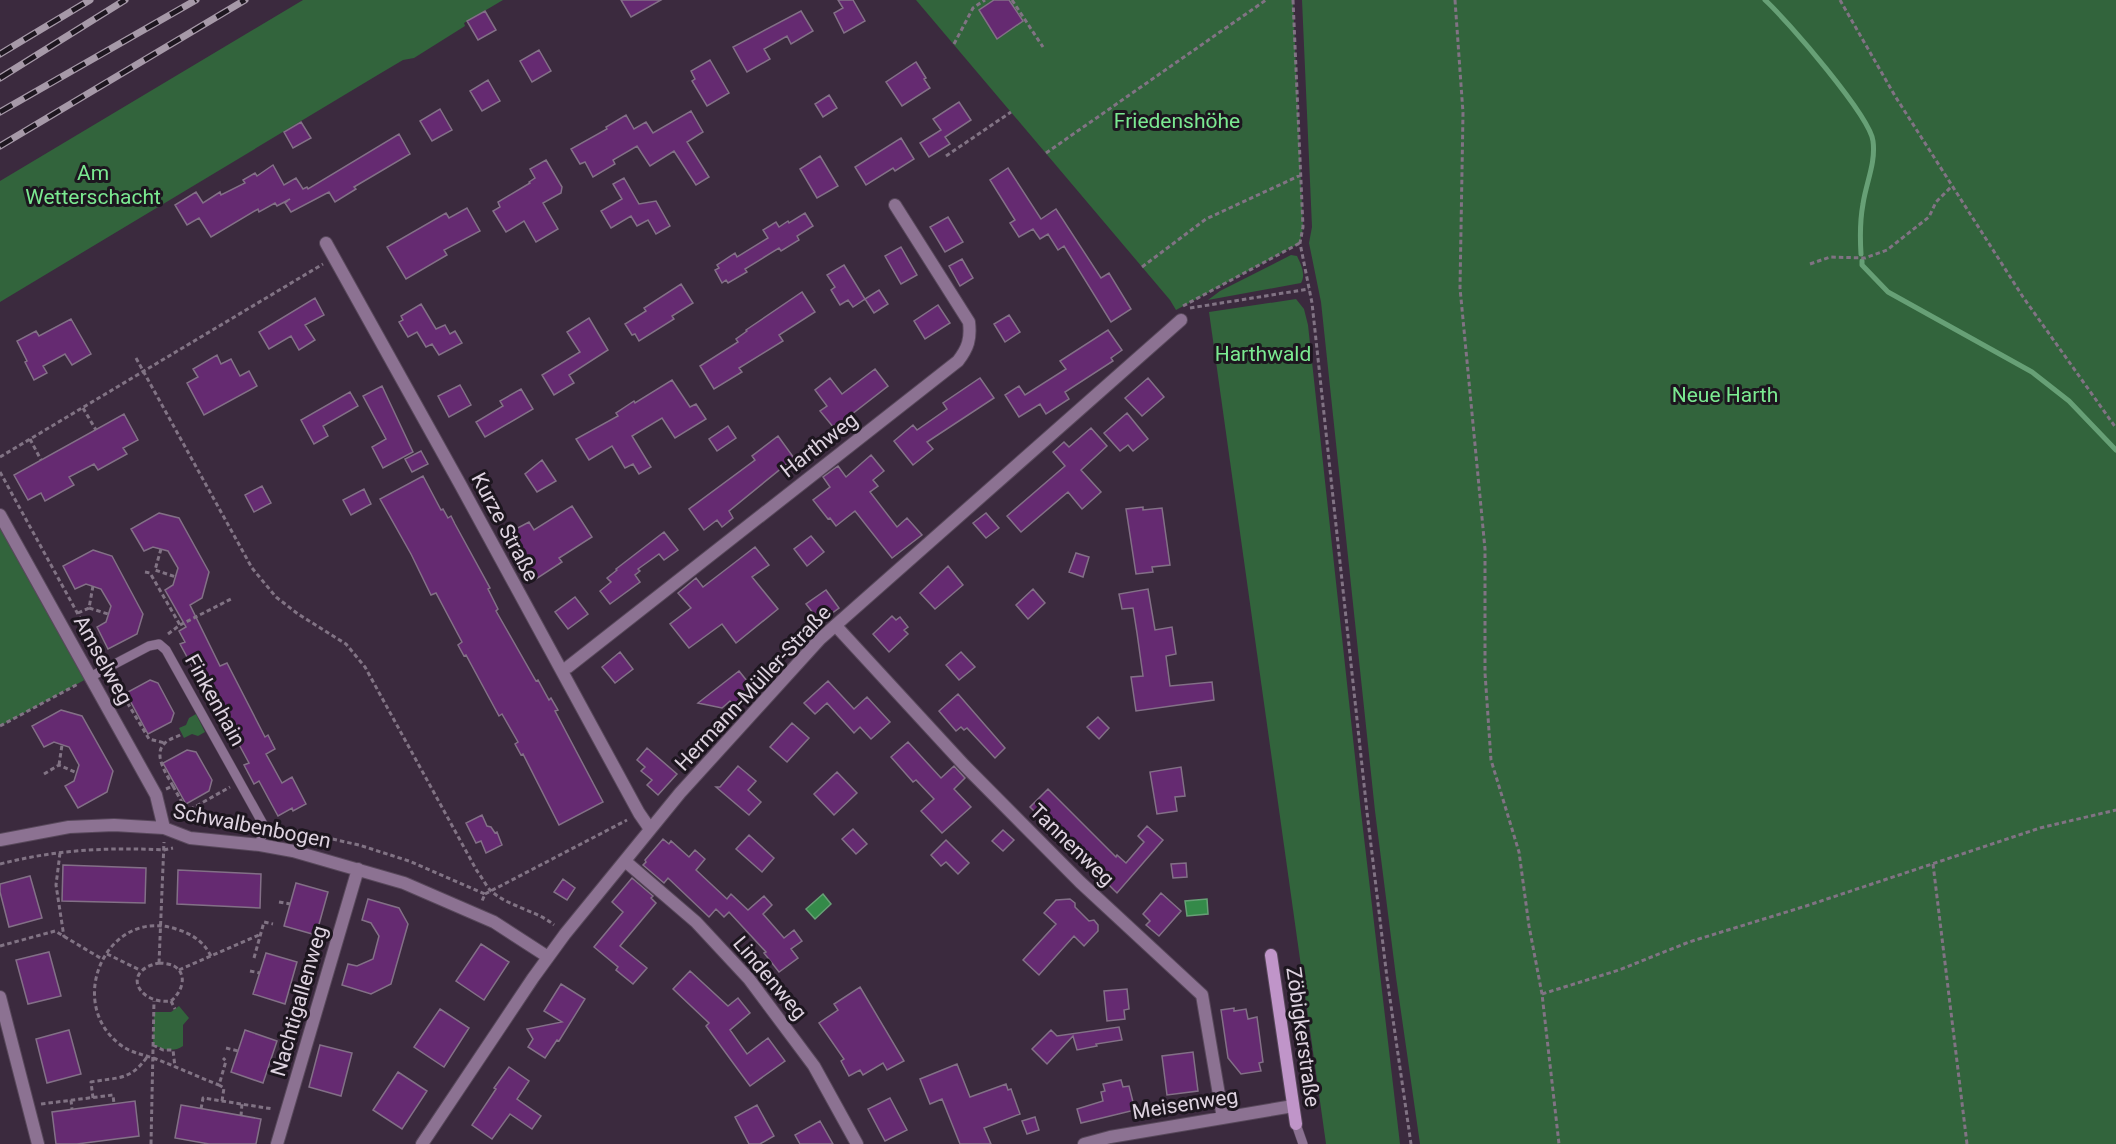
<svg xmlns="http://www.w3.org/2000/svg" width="2116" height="1144" font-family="Roboto,sans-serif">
<rect width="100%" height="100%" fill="#3b2a3e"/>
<path fill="#32643c" d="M303,0H503L464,23L465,26L414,58L403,60L381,73L0,302V181Z
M916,0H1293L1303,227L1300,243L1176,310L1170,300Z
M1302,0H2116V1144H1420L1396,977L1375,811L1321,302L1309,243L1312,227Z
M1291,255L1297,256C1301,264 1306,275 1301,283L1208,300L1220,291Z
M1296,299L1304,309L1308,325L1361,812L1400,1144H1326L1209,312Z
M0,515L90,677L0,726Z
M196,714L205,732L198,736L192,734L184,738L179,728L186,725L189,718Z
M179,1006L189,1018L183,1025V1046C173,1053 163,1049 153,1045L154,1012H171Z"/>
<path fill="#348a49" stroke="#67a076" stroke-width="1.5" d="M823,894L831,904L815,919L806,909Z
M1207,899L1208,914L1187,916L1185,901Z"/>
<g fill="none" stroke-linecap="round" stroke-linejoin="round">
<path stroke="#67a076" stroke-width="5" d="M1765,0C1787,20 1870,116 1873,141C1876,163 1866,183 1863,204C1860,220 1860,238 1861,254
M1862,261V265L1888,292L2032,372L2069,401L2116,450"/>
</g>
<path fill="#652a71" stroke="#837087" stroke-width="1.5" d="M621,0H661L631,17Z
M838,0H853L865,21L844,33L834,13L843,8Z
M994,0H1009L1023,21L997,39L979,10Z
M485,11L496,30L478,40L467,21Z
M801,11L813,31L791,44L787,36L764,49L770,59L747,72L733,47Z
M539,50L551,71L532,82L520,61Z
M710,60L729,93L707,106L692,81L695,79L691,71Z
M916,62L926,78L924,79L930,88L902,106L886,82Z
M488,80L500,101L482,111L470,91Z
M829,95L837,108L823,117L815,104Z
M959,102L971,120L945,137L950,144L929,157L920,143L941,130L933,119Z
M440,109L452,130L432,141L420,121Z
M691,111L703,132L687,142L709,177L696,185L674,151L650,166L637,146L613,160L615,164L593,177L585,162L580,164L571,149L607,129L606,127L626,115L634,129L646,122L653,133Z
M301,122L311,138L293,148L284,132Z
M399,134L410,154L354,187L356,189L335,202L329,192L291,212L285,203L290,199L277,206L275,203L259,212L258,209L211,237L199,218L187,225L175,205L196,192L203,203L220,192L221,195L245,183L243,180L255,173L257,176L273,165L284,185L296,178L303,189L307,187L308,189Z
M901,138L914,159L895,171L893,168L866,185L855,167Z
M820,156L838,186L817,198L800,169Z
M546,160L562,187L561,193L543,203L558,229L536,242L524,221L506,232L493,211L500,207L498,202L530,183L529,182L535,178L530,169Z
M1008,168L1041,219L1056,209L1101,278L1109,273L1131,309L1111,322L1064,246L1058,250L1048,234L1040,239L1033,229L1019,237L1010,223L1015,220L990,180Z
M624,178L639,204L656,201L670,226L656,234L648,220L637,226L631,216L611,228L601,211L622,199L613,184Z
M467,208L480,231L444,250L447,255L406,279L387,247L446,213L449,218Z
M805,213L813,226L797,236L799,240L781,251L779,248L745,269L747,272L728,283L726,280L722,283L715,270L719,268L717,265L735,253L737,257L768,238L763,230L776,222L779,227L788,221L789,223Z
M948,217L963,242L945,252L930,227Z
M901,247L917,275L901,284L885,256Z
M962,259L973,278L960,286L949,266Z
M844,265L865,299L853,307L848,300L840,305L831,290L835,287L827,275Z
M681,284L693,303L672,316L674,319L639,341L635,334L632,335L625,324L646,311L644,308Z
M879,290L888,304L874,313L865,299Z
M802,292L815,312L779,335L783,341L739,368L742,372L714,389L700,366L738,342L736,339L747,331L746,330Z
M315,298L324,315L305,325L315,340L299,350L291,336L269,349L259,332Z
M421,304L436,329L445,325L450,334L455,331L462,343L439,355L432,344L426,347L417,332L408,337L399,322L403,320L401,316Z
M938,305L950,323L925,339L914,321Z
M1009,315L1020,332L1005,342L994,324Z
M589,318L608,350L569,375L574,383L554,395L542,375L580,352L567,332Z
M71,319L91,354L72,365L65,354L43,366L47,373L34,380L25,362L27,361L17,341L36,331L39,336Z
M1108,330L1122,350L1111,358L1113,361L1065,392L1069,399L1046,414L1040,404L1019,417L1005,395L1019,386L1025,395L1066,369L1060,361Z
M217,355L221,364L231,359L240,376L249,371L257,386L204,415L187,383L198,377L193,369Z
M875,369L888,386L834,428L820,411L827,406L815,390L830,378L842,394Z
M980,378L994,398L927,442L933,449L913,465L894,441L913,425L917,430L947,409L943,403Z
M1148,378L1164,397L1142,416L1125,398Z
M672,380L690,407L696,404L706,419L675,438L662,418L632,436L651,467L639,474L633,464L625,468L612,446L589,460L576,439L618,416L616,413L634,401L635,403Z
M460,385L471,405L449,417L438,396Z
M382,386L413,452L383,468L372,447L386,439L363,396Z
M521,389L533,409L485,437L476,422L503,406L500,401Z
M350,392L358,406L323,426L328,436L314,444L301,420Z
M1127,413L1148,439L1133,451L1128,445L1120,451L1104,433Z
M124,414L138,440L123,448L127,454L98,470L94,464L69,477L74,485L45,501L41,493L28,500L14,475Z
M728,426L736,438L717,451L709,439Z
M1091,428L1107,446L1081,470L1101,492L1082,509L1068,492L1021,532L1007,516L1065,466L1053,452L1064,442L1069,447Z
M778,436L794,458L729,511L733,518L722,527L717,520L704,530L689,509L755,460L752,456Z
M421,451L428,464L412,472L405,459Z
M871,455L884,471L873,480L878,486L870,492L897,527L907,518L922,535L892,558L855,511L836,526L830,518L828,519L813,500L830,487L823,477L838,466L846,477Z
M542,460L556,481L537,492L525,474Z
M423,476L441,510L443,509L448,518L451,516L455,524L490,588L488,589L498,609L496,611L536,681L538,680L549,700L551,698L558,710L555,711L603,802L559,825L523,754L521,755L515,744L518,742L502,714L499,716L466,655L464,656L458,645L462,642L436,593L431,595L411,554L380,499Z
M262,486L271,503L254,512L245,495Z
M364,489L371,504L351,515L343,500Z
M572,506L592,537L559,558L562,562L536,579L510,532L529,522L534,530Z
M1143,507V510L1162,508L1170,565L1152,567L1153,572L1136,574L1126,509Z
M159,513L179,518L209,572L202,598L190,605L220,666L227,663L265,737L268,735L275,749L266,754L282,783L292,777L306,804L293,811L292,808L278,816L259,781L254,784L244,765L249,763L217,704H215L197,668L194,670L180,644L185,642L179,631L186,627L165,590L173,585L178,568L168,551L153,547L144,551L131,529Z
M986,513L999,528L986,538L973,523Z
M664,532L678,550L664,560L659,554L638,569L640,571L635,575L640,582L610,604L600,591L611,582L607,578L617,570L616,569Z
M811,536L824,552L807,566L794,549Z
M755,547L769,565L752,577L778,609L736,643L722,624L689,648L670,624L691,608L678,593L696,578L703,587Z
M93,550L112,556L143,614L137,634L108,649L97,627L106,622L111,606L101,589L86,584L75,589L63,566Z
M1076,553L1089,557L1083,577L1069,572Z
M948,566L963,585L935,609L920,593Z
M1033,589L1045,603L1028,619L1016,605Z
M1148,589L1155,630L1172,627L1176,654L1166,656L1170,686L1212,682L1214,700L1136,711L1131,677L1143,676L1137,633L1133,608L1122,609L1119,594Z
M826,590L839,608L820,622L806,604Z
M575,597L588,614L568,629L555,612Z
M892,616L896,620L900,617L908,627L904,630L908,634L889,652L873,634Z
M620,652L633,669L615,683L602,667Z
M961,652L975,667L959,680L946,665Z
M739,671L755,691L735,707L730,701L722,708L698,703Z
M150,680L158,683L174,713L171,722L148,734L126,693Z
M828,681L854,709L867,697L890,722L871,739L860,727L854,733L827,703L815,714L804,703Z
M958,694L1005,748L995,758L967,728L964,730L961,727L956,731L939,711Z
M61,710L82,716L113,771L107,792L78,808L65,786L74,781L79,765L69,747L54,742L44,747L32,726Z
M1098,717L1109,728L1099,739L1087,727Z
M792,723L809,738L787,762L770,747Z
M908,742L941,778L954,766L965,778L954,789L971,807L942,833L921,811L934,799L916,780L913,782L891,757Z
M647,748L677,774L658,795L647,785L652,780L641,771L645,767L637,760Z
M187,750L196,752L212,780L209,791L186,804L163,763Z
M738,766L756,781L748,790L761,802L749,815L716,787H720Z
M1181,767L1185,796L1175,797L1177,811L1157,814L1150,772Z
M837,772L857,793L834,815L814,794Z
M1048,789L1116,857L1117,855L1126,863L1144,842L1138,836L1147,826L1163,840L1117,893L1030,807Z
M482,815L487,826L491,827L495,833L497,832L502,845L486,853L481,841L476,843L466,823Z
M853,829L867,844L856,854L842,839Z
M1003,830L1014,840L1003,851L992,841Z
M749,835L774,858L762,872L736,849Z
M663,839L669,844L671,841L689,857L695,850L705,859L696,870L727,899L731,894L748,910L764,896L772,905L763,914L784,938L794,930L802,941L791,949L798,958L779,972L764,953L766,952L729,912L724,917L716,909L709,917L668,878L664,883L643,865L646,862L645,860Z
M946,840L969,863L958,874L946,862L941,866L931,855Z
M1186,863L1187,877L1173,878L1171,864Z
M63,865L146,868L145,903L62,901Z
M178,870L261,874L260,908L177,904Z
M30,876L42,918L9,927L0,892V884Z
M632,878L653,896L651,898L656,903L620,946L647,968L633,984L616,970L618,967L594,947L623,912L612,902Z
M563,879L575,888L567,900L554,892Z
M296,883L328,892L316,935L284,926Z
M1161,893L1181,911L1159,936L1146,925L1150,921L1143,914Z
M368,899L399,908L408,924L391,984L371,994L342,985L348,964L357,966L373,959L379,936L371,923L362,920Z
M1070,899L1075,903V907L1089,921L1094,920L1098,925V931L1084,946L1074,936L1039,975L1023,960L1056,924L1044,913L1056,900Z
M481,944L509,962L484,1000L456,981Z
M49,952L61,996L28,1004L16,960Z
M266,953L297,962L285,1004L253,994Z
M690,971L728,1006L738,998L750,1013L730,1030L747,1054L768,1038L785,1061L750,1086L706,1026L709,1023L673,989Z
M561,984L585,999L559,1041L557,1040L545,1058L528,1047L533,1039L527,1029L562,1022L544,1011Z
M860,987L904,1061L887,1070L883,1063L863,1075L860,1070L849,1076L841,1061L844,1059L819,1023L838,1010L834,1004Z
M1127,989L1129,1009L1124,1010L1125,1019L1107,1021L1104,991Z
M1234,1008V1011L1246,1009L1248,1019L1257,1017L1263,1062L1259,1063L1261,1071L1241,1074L1228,1058L1221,1010Z
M440,1009L469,1028L444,1067L414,1047Z
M1119,1027L1122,1040L1096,1044L1097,1046L1077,1050L1073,1036L1047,1064L1032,1049L1051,1030L1057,1036Z
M69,1030L81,1074L47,1083L36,1039Z
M245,1030L277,1041L263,1083L231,1072Z
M320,1045L352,1053L341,1096L309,1087Z
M1193,1052L1198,1091L1167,1095L1162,1056Z
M957,1064L970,1097L1006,1084L1008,1090L1011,1089L1020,1114L984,1128L991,1144H960L942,1099L930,1104L920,1079Z
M509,1067L529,1081L517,1099L541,1116L532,1129L510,1114L492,1139L472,1125L496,1089L494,1088Z
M398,1072L427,1091L402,1129L373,1110Z
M1121,1080L1123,1087L1129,1086L1135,1110L1081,1123L1077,1109L1103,1101L1101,1092L1105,1091L1103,1084Z
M890,1098L907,1130L885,1141L868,1109Z
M135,1101L139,1136L77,1144H56L52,1112Z
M181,1105L261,1119L256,1144H209L175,1138Z
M757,1105L774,1136L760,1144H749L735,1117Z
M1035,1117L1039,1130L1027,1134L1022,1121Z
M820,1121L833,1144H800L795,1135Z"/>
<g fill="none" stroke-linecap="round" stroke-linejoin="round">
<g stroke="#58485b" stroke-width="10">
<path id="lane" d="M90,677L149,646L159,644L166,650L263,824L260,845
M1296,1124L1303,1144"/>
</g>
<g stroke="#58485b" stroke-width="14">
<path id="street" d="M326,243L460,484L639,813L650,829
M0,515L156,795L164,828
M836,626L964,765L1080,882L1202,995L1223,1118
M562,670L568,667L958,361C968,348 971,339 969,322L895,205
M0,840L69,827L114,825L164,828L190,838L260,845L293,851L404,883L494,922L548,957
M625,861L696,922L749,979L814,1066L857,1144
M0,997L38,1144
M277,1144L358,869
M422,1144L533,978L565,934L680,793L820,639L1181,320
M1084,1144L1110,1137L1293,1106"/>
</g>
<g stroke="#58485b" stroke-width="14">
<path id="secondary" d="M1271,955L1296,1124"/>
</g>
<path stroke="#817384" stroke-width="3" stroke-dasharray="4.5 3" stroke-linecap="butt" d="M1012,0L1043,47
M1293,0L1303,227L1300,243L1312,303L1367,812L1387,978L1411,1144
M1455,0L1463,113L1460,288L1485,549V673L1491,760L1519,852L1529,926L1542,994L1559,1144
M1840,0L1895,96L2023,297L2116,428
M954,44L973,8L985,0
M1046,153L1266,0
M946,156L1011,112
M1810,264L1830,257L1865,258L1887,250L1929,217L1936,202L1952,186
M1142,267L1206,219L1301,175
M1183,306L1300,243
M1190,308L1309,289
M136,358L252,568L276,597L298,614L346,644L365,667L477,871C482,877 486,886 491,891C509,907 536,910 554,925
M83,408L96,430
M30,439L41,460
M0,457L323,264
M0,472L102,658
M161,549L155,570L176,577
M145,572L150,573L180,625
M93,586L89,608L108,614
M78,613L89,608
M168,634L180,625L233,598
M112,677L149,739L165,743
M0,726L78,684
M59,765L62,745
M44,774L59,765L77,773
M173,786C167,775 153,755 164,744C168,739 177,737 182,734
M166,789L173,786L185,808L191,809L230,787
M175,810C183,821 234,821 249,823
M274,826L359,845L409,861L485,894L482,901
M60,853L56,885L64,937
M0,864C54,850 108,847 164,850L173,848
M1933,864L1967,1144
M485,894L627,820
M279,902L290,904
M0,946L55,931L102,959
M107,954L140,970
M211,956C203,941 192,934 176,929C109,907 65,999 118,1043C130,1053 142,1054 156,1059C177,1067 198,1077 219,1085
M254,958L264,922L273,924
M159,963C164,963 170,964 174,966C189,975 181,993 171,1001C139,1005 120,971 159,963Z
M159,963L164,842
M179,970L261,934
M250,971L260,973
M1542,994L1619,970L1689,942L1806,906L2040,828L2116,810
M171,1001L175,1009
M153,1045L163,1050H173L175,1067
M226,1048L238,1051
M93,1098L91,1082C118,1077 130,1081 147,1057
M71,1100L72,1109
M222,1101L224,1088L219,1085L226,1061L223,1058
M41,1104L113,1095L114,1104
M201,1109L203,1098L273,1109
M241,1116L242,1103
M151,1144L154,1001"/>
<use href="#lane" stroke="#8c7292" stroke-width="9"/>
<use href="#street" stroke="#8c7292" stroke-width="12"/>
<use href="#secondary" stroke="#c095c9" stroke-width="12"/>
<g stroke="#a699a8" stroke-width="7">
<path id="rail" d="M0,54L90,0
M0,78L125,0
M0,112L196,0
M0,146L245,0"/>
</g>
<use href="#rail" stroke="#1d161f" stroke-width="4.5" stroke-dasharray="14" stroke-linecap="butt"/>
</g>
<g text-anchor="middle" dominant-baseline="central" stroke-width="6" stroke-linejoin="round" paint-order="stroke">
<g font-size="21" fill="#7be991" stroke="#1d161f">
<text x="1177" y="121">Friedenshöhe</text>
<text x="93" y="173">Am<tspan x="93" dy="24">Wetterschacht</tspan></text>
<text x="1263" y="354">Harthwald</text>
<text x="1725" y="395">Neue Harth</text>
</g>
<g font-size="21" fill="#ded3e0" stroke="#1d161f">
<text transform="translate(819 445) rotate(-38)">Harthweg</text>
<text transform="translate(505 527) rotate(62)">Kurze Straße</text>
<text transform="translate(103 660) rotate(61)">Amselweg</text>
<text transform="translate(753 688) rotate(-47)">Hermann-Müller-Straße</text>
<text transform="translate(215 700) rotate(61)">Finkenhain</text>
<text transform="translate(252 826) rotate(11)">Schwalbenbogen</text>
<text transform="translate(1072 845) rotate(44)">Tannenweg</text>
<text transform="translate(770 978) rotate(50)">Lindenweg</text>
<text transform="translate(299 1001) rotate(-74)">Nachtigallenweg</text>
<text transform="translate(1303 1037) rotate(82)">Zöbigkerstraße</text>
<text transform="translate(1185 1104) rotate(-9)">Meisenweg</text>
</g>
</g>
</svg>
